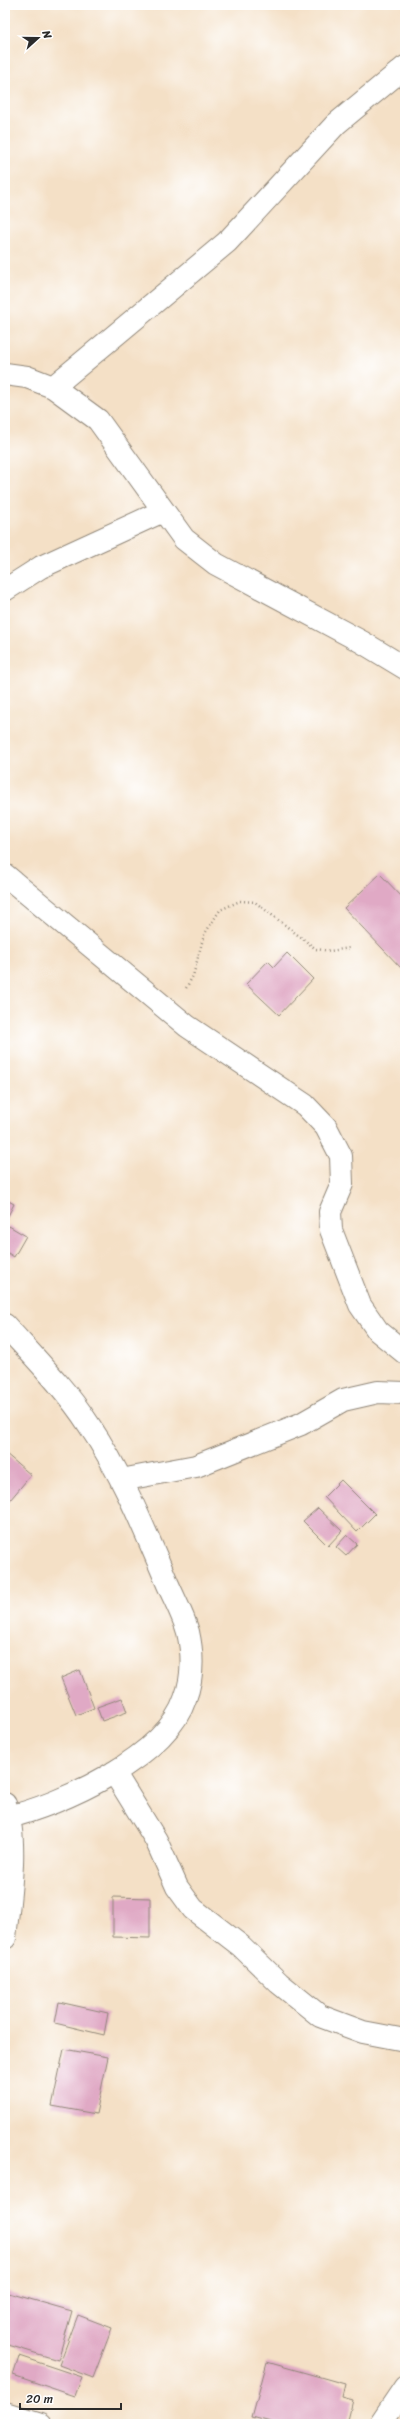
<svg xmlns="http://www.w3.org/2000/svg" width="410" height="2429" font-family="Sriracha,sans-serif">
<rect width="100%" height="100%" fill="#fff"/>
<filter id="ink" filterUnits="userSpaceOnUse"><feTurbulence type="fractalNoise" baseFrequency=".025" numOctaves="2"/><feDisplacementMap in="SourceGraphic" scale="8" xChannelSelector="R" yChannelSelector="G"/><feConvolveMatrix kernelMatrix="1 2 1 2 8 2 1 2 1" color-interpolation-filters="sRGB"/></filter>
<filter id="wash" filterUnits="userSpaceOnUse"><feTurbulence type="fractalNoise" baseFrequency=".012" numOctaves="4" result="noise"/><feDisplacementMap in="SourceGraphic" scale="16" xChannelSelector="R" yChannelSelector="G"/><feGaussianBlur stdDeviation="0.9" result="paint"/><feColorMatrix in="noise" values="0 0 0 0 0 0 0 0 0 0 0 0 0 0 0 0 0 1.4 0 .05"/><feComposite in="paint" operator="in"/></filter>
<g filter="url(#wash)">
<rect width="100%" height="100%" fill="#f4e0c6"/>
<g id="blocks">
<path fill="#e0a9c5" d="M380,874L405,900V967L402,969L344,908Z
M287,953L313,979L279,1015L246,984L268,961L274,967Z
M5,1199L14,1204L5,1222Z
M9,1226L26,1236L14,1257L5,1251V1233Z
M5,1453L31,1475L5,1506Z
M341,1480L375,1514L357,1532L324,1497Z
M318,1508L342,1531L328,1546L303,1521Z
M347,1535L357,1544L346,1556L336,1547Z
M80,1670L94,1708L76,1715L61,1678Z
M122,1698L127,1712L102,1721L97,1707Z
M113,1897L150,1898V1938L113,1937Z
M59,2002L108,2013L104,2035L55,2023Z
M64,2049L108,2057L96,2114L52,2106Z
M5,2292L72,2311L58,2360L5,2344Z
M78,2315L112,2328L93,2378L59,2365Z
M19,2356L82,2377L75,2396L13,2375Z
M267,2362L345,2384L342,2397L353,2400L347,2424H278L252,2417Z"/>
</g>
</g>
<g filter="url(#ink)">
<use href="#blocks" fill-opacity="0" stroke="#908678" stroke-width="1"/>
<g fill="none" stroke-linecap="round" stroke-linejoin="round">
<g stroke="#908678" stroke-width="24">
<path id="minor" d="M5,374L27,377L53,387L98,420L184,539L216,564L362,642L405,668
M53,387L227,242L336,124L405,67
M5,590L41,567L163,511
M5,875L187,1026L305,1105L326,1127L341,1156L342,1184L330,1212L331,1230L360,1305L378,1331L405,1353
M5,1325C34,1357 65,1388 89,1425C121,1472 144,1528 166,1580C173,1597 183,1614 188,1632C193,1654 193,1678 185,1699C166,1757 61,1805 5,1818
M121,1480L196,1466L301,1424L343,1400L378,1392L405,1393
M114,1772L156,1840L177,1887L193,1909L241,1946L279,1983L320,2016L363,2032L405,2040
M5,1804C19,1840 9,1899 5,1938
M5,2413L41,2424
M380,2424L405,2387"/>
</g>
<path stroke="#908678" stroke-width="2.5" stroke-dasharray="1 3" stroke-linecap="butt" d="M186,988L193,976L204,935L220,910L240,901L255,902L316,949L330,951L350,948"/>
<use href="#minor" stroke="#fff" stroke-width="22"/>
</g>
</g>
<rect width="410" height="2429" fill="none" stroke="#fff" stroke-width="20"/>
<g transform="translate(38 38) rotate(69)" stroke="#ffffff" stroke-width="3" paint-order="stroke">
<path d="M0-3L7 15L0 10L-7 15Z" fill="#2b2b2b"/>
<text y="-6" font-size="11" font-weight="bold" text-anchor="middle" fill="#2b2b2b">N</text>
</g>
<path d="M20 2403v6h101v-6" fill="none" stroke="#2b2b2b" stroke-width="2"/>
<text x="26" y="2403" font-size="12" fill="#2b2b2b" stroke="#ffffff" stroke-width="3" paint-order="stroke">20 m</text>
</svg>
